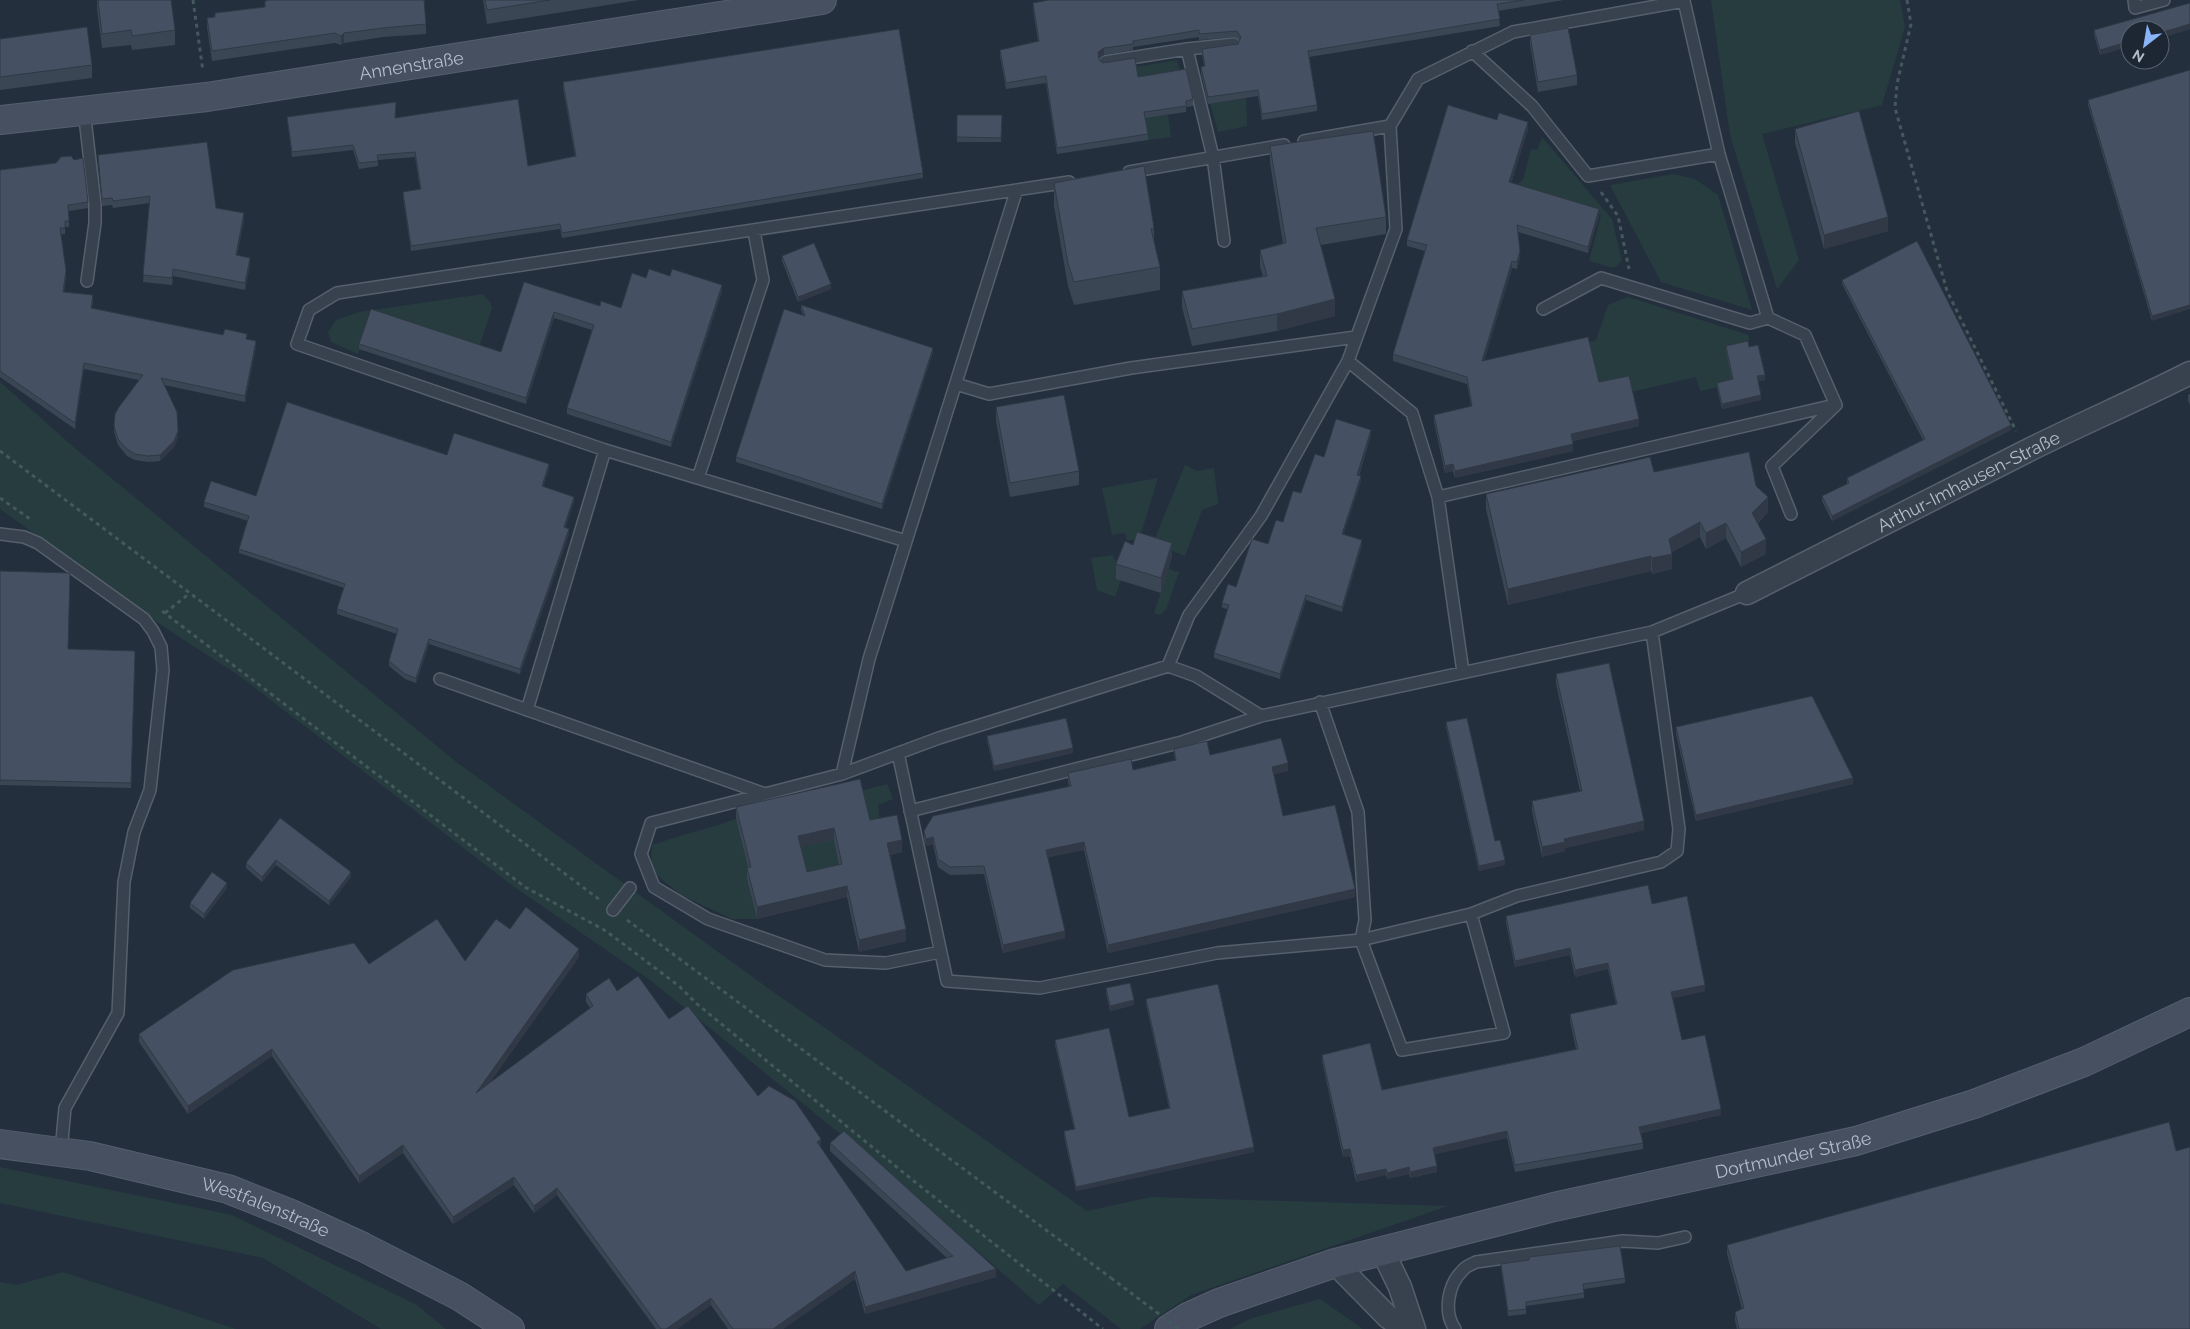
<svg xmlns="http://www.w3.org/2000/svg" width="2190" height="1329" font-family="Raleway,sans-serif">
<rect width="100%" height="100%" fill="#242f3e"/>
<path fill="#263c3f" d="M1711,0H1900L1905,27L1882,105L1762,134L1799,260L1777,289L1730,135Z
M1177,60L1181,76L1162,116L1168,115L1171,137L1148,140L1136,67Z
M1246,98L1247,126L1218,132L1210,103Z
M1542,137L1612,219L1622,261L1614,268L1589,261L1601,215L1513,187L1523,180L1531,149L1537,150Z
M1673,174L1695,179L1718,195L1752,310L1661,282L1610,185Z
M483,294L490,302L492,308L478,350L370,315L358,354L331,342L328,332L336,320L359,312Z
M1628,297L1749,335L1748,346L1733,384L1700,391L1696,377L1631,392L1599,389L1588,343L1596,340L1608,305Z
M0,382L76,449L455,761L765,986L1087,1211L1151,1197L1448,1206L1191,1295L1140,1329H1121L1063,1284L1039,1305L879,1165L650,980L513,886L238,675L158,623L0,509Z
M1185,465L1197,471L1214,468L1218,504L1202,510L1185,556L1153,543Z
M1158,478L1139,540H1127L1125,533L1112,535L1102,488Z
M1113,555L1114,559L1122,562L1116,578L1121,580L1115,597L1097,590L1091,558Z
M1168,569L1179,572L1166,610L1160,615L1154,613Z
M887,784L893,799L878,805L880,825L870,832L860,791Z
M736,819L746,859L844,837L842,876L747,879L757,919H732L681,895L658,876L651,867L652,845C680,835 708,829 736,819Z
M0,1167L232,1215L417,1305L446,1329H381L263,1258L0,1203Z
M63,1272L236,1329H0V1282L17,1285Z
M1320,1299L1363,1329H1230L1252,1318Z"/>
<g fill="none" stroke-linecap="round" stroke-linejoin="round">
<g stroke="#565f6c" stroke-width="14">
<path id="lane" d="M2134,0L2135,8L2164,0
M1187,49L1234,44
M1472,51L1532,106L1588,176L1719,154
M1105,62L1187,49L1213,157L1224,241
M84,110L95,204V223L87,281
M1304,141L1390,126L1418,79L1513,32L1684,1L1719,154L1768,318L1805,335L1836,405L1772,466L1791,514
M1129,172L1284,145
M1543,309L1601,278L1750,323L1768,318
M1348,361L1412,413L1438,497L1463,672
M956,384L989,394L1131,368L1356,337
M698,478L763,280L754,231
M1438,497L1835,405
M0,534L24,537L38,543L144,619L153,631L161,647L163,670L150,790L134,832L124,882L118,1013L65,1108L61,1151
M906,541L605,450L297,344L309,310L337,293L1069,182
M1168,666L1189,615L1261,516L1348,361L1396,229L1390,126
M440,679L765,794L842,774L939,738L1168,666L1196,676L1261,716L1652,632L1747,593
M1320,702L1358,812L1365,920L1361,940L1402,1050L1504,1033L1471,914
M527,710L605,450
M898,753L947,981L1040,988L1217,953L1361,940L1471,914L1517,896L1661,862L1677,851L1679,829L1652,632
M842,774L869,659L1016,192
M765,794L651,823L641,854L654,887L708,919L825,960L886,963L940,952
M910,811L1182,742L1261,716
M613,910L630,888
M1455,1329C1443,1312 1448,1284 1463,1270C1466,1266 1472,1264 1476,1262L1623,1241L1658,1243L1685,1237"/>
</g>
<g stroke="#565f6c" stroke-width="25">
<g id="street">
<path id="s1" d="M1747,593C1839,547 1931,499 2023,453C2078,425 2135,401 2190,373"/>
<path d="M1382,1250L1400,1287L1414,1329"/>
<path d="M1335,1263L1388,1317L1405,1329"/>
</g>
</g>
<g stroke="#565f6c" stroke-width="30">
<g id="secondary">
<path id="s2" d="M0,120L207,97L822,0"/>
<path id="s3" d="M0,1144L90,1156L228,1189L291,1214L363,1247L459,1296L510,1329"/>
<path id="s4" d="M1169,1329L1188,1317L1219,1303L1335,1263L1554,1207L1856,1141L1974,1104L2084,1062L2190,1012"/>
</g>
</g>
<path stroke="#44595c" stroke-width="3" stroke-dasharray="4 4" stroke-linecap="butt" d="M193,0L203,71
M1907,0L1911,24L1897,84L1895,108L1947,291L2016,431
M1601,192L1618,216L1629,269
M0,451L600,900
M0,498L30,519
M162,611L525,887L606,931L679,986L697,1004L915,1182L1103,1329
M165,613L190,593
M627,920L1111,1278"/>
<use href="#lane" stroke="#38414e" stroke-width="11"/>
<use href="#street" stroke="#38414e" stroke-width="22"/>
<use href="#secondary" stroke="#465061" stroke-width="28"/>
<path stroke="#44595c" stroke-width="3" stroke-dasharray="4 4" stroke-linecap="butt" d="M1111,1278L1179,1329"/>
</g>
<path fill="#3b4654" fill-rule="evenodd" d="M97,0H171L175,30V45L132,50L131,45L102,48L97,9Z
M483,0H639L487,24Z
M1049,0H1564L1498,11L1500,26L1309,57L1317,105V111L1262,120L1258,96L1208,104L1201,73V67L1204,66L1202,55V49L1238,44L1239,41L1237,37L1199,40V37L1133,47V50L1104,55L1099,58V60L1103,63L1193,99V106L1186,107V112L1145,118L1148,134V140L1057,154L1046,83L1006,89L1000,56V50L1038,42L1033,9V3Z
M265,1L426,24V34L383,37L344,43L341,45L335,43L212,61L207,27V18L265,7Z
M2190,29L2160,38V30H2130V46L2100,55L2094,35V30Z
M1530,35L1577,75V85L1538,92L1530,44Z
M0,39L92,65V78L0,90Z
M2190,70L2152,321L2088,105V100Z
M563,82L923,173V178L562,238L560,229L411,251L403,197V192L420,189L415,157L378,160V166L359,169L353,150L292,157L287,117L396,107L395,118L528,166L575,156L563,88Z
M957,115H1002L1001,142H957Z
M1528,129L1511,183L1599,216L1588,253L1518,232L1520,258L1517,269L1512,268L1484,361L1599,382L1639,426L1573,441V451L1455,478L1453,471L1445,473L1434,422V415L1471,406L1467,384L1393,361V354L1425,251L1407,246V240Z
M1795,129L1888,231L1824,249L1795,143Z
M1270,146L1386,217V234L1321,245L1335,316L1277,331L1192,346L1182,307V291L1263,276L1260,267V250L1283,243L1270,163Z
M98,155L244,220L237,256L250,265L245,290L173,276L172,285L143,282L150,203L113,208L112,205L102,206L98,162Z
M0,170L88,202V208L69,211V227H65V234H61L66,276L64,292L93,301L92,308L247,340L256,347L245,402L164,385L178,437L174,447L160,461L148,462L135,460L127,456L118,445L114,432V426L139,380L84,369L75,429L0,377Z
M1054,183L1154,228V243L1160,267V290L1074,305L1068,286L1054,206Z
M782,256L831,289L798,302L782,261Z
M670,276L722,291L671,447L567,414V408L592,330L554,318L526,404L359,349V344L501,352L524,282L600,306L621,308L646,278Z
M1842,280L2011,430L1832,521L1822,501V496L1847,484V478L1923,440L1842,284Z
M801,305L933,352L882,509L736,462V457L803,315L801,310Z
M1726,346L1749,347L1765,380L1758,381L1761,400L1722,409L1717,388V383L1732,379L1726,351Z
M2190,394V405L2188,401V395Z
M996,407L1079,471V485L1010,497L996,421Z
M1371,435L1359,476L1361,481L1343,535L1362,545L1342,612L1306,600L1280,679L1214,658V653L1228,609L1222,608V603L1236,587L1268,544L1283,522L1324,457Z
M447,455L549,469L543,487L574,502L565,528L569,534L520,674L429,644L416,683L405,679L389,666V661L397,634L337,614V609L344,588L239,553V549L248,521L204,507V502L256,496Z
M1654,472L1756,486L1768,512L1758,523L1766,554L1741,567L1726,538L1706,549L1700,537L1672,552V569L1652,574L1651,571L1508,605L1486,509V494Z
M1133,545L1172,557L1161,593L1116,579V564Z
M0,571L68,649L135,651L131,788L0,785Z
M1556,674L1644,830L1565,848V851L1542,857L1532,811V801L1580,791L1556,684Z
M1446,722L1495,841L1505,865L1479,871L1446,727Z
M1676,727L1853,784L1696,821L1676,734Z
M987,736L1073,753L994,771L987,740Z
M1174,749L1210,755L1288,771L1274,774L1283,816L1355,897L1108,953L1084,850L1048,857L1065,938L1003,953L984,874L950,875L938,867L933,844L926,846L924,838V831L1069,786L1068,781V773L1133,770L1175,760L1174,756Z
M736,807L870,820L902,852L890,855L906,941L859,952L847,897L757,919L747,879V868L748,867L736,819ZM834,840L839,865L807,872L801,847Z
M280,818L351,877L329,905L276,865L262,882L246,868V863Z
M227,888L204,919L190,908V903Z
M1652,904L1705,991L1673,998L1682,1040L1721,1115L1641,1133L1643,1143V1149L1515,1172L1507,1138L1434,1154L1437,1172L1410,1178L1409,1174L1387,1179L1386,1175L1356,1182L1350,1156L1343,1157L1322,1061V1055L1382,1090L1576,1049L1570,1021V1014L1616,1004L1608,969L1575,977L1570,955L1515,967L1506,923V916Z
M510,929L579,957L488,1085L590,1008L586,1002V994L617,991L669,1019L758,1096L821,1146L820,1147L906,1271L947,1258L830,1151V1143L996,1277L865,1314L855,1279L783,1329H728L711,1305L677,1329H656L557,1195L534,1213L514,1185L453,1224L403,1153L359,1183L272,1056L188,1114L139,1042V1034L369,964L465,961Z
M1106,988L1134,1005L1110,1011L1106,993Z
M1146,999L1254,1152L1076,1191L1064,1136V1131L1074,1129L1055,1045V1040L1129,1117L1169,1108L1146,1004Z
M1727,1245L2190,1329H1737L1735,1321V1312L1742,1309L1727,1254Z
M1501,1264L1625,1278V1283L1584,1289V1298L1526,1306V1314L1508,1316L1501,1269Z"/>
<path fill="#303945" d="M2190,24V29L2160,38V33Z
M344,33V43L341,45V36Z
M2130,41V46L2100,55V50Z
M1104,48V55L1098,59V52Z
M1528,122V129L1509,189V182Z
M1599,209V216L1588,253V247Z
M244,213V220L236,262V255Z
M1888,217V231L1824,249V235Z
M1520,251V258L1517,269V262Z
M250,258V265L245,290V283Z
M1512,261V268L1482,368V361Z
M831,284V289L798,302V297Z
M722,285V291L671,447V442Z
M1335,299V316L1277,331V314Z
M2190,305V309L2152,321V316Z
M554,312V318L526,404V398Z
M256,341V347L245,402V396Z
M933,348V352L882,509V504Z
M84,363V369L75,429V423Z
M1765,375V380L1757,381V376Z
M1761,395V400L1722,409V404Z
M1639,419V426L1571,441V434Z
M2011,425V430L1832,521V516Z
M1371,430V435L1357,480V475Z
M178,431V437L174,447L160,461V455Z
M1573,444V451L1455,478V471Z
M549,464V469L542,491V486Z
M1453,464V471L1445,473V466Z
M1361,476V481L1342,539V534Z
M574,497V502L564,532V527Z
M1768,497V512L1752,528V513Z
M1700,522V537L1669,554V539Z
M1726,523V538L1706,549V533Z
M569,529V534L520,674V669Z
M1766,539V554L1741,567V552Z
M1362,540V545L1342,612V607Z
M1172,543V557L1161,593V578Z
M1672,554V569L1652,574V558Z
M1651,556V571L1508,605V589Z
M1306,595V600L1280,679V674Z
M429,639V644L416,683V678Z
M1073,748V753L994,771V766Z
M1288,763V771L1272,775V767Z
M1853,778V784L1696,821V815Z
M1644,821V830L1565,848V851L1542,857V847L1564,839Z
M834,828V840L798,848V836Z
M933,837V844L926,846V839Z
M902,840V852L887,855V843Z
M1084,842V850L1046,858V850Z
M276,860V865L262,882V877Z
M1505,860V865L1479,871V866Z
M351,872V877L329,905V901Z
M227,883V888L204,919V914Z
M847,886V897L757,919V907Z
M1355,889V897L1108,953V945Z
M906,929V941L859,952V940Z
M1065,931V938L1003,953V945Z
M1570,948V955L1515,967V961Z
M579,949V957L476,1101V1093Z
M1608,963V969L1575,977V970Z
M1705,985V991L1671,999V992Z
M1134,1000V1005L1110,1011V1006Z
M272,1049V1056L188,1114V1106Z
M1721,1109V1115L1639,1133V1127Z
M1507,1131V1138L1433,1155V1148Z
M821,1139V1146L817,1150V1142Z
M403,1145V1153L359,1183V1176Z
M1254,1147V1152L1076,1191V1187Z
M1350,1149V1156L1343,1157V1150Z
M1437,1166V1172L1410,1178V1172Z
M1409,1167V1174L1387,1179V1173Z
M1386,1169V1175L1356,1182V1175Z
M514,1177V1185L453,1224V1217Z
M557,1188V1195L534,1213V1206Z
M996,1269V1277L865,1314V1307Z
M855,1271V1279L783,1329H773Z
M711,1298V1305L677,1329H666Z"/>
<path fill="#455162" stroke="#303945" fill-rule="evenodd" d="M98,0H171L175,30L132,36L131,30L102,34Z
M269,0H424L426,24L383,28L344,33L341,36L335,33L212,51L207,18L215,17V13L265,7V1Z
M485,0H550L487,10Z
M1049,0H1524L1497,4L1500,19L1308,51L1317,105L1262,114L1258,90L1208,97L1201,67L1205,66L1202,49L1238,44L1241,37L1237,31L1199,34V30L1133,41V44L1104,48L1098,52L1099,60L1103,63L1135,58L1138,77L1186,69L1193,99L1186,101V106L1144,112L1148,134L1057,148L1046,76L1006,83L1000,50L1039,41L1033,3Z
M2190,3V24L2160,33V30H2130V41L2100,50L2094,30Z
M87,27L92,65L0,77V39Z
M1568,28L1577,75L1538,82L1530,35Z
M899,29L923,173L562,233L560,224L411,246L403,192L421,189L415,152L377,155L378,161L359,163L353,145L292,152L287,117L396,102L395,118L518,99L528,166L576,156L563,82Z
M2190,70V305L2152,316L2088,100Z
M1448,105L1497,120L1499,113L1528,122L1509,182L1599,209L1588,247L1517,225L1520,251L1517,262L1512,261L1482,361L1588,337L1599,382L1629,376L1639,419L1571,434L1573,444L1455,471L1453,464L1445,466L1434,415L1472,406L1467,377L1393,354L1427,245L1407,240Z
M1859,111L1888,217L1824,235L1795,129Z
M957,115H1002L1001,138L957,137Z
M1373,131L1386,217L1316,228L1335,299L1277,314L1192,329L1182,291L1267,276L1260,250L1286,243L1270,146Z
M207,142L216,208L244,213L236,255L250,258L245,283L173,269L172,278L143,275L150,196L113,201L112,198L102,199L98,155Z
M71,156L74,160L83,158L88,202L68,205L69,221H65V228H60L66,270L63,292L93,295L91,308L223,335L225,329L247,334L246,339L256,341L245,396L161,378L177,412L178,431L174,441L160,455L148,456L135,454L127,449L118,439L114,426L115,414L119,407L143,375L84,363L75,423L0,371V170L56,163L61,157Z
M1144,166L1154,228L1151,229L1160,267L1074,282L1068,263L1054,183Z
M1917,241L2011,425L1832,516L1822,496L1849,483L1847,478L1925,439L1842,280Z
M814,243L831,284L798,297L782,256Z
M649,269L670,276L672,269L722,285L671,442L567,408L594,325L554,312L526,398L359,344L371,309L501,352L524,282L600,306L601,301L621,308L632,273L646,278Z
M801,305L933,348L882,504L736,457L784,309L805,316Z
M1748,341L1749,347L1758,345L1765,375L1757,376L1761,395L1722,404L1717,383L1733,379L1726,346Z
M1064,395L1079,471L1010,483L996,407Z
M287,402L447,455L454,433L549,464L542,486L574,497L564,527L569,529L520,669L429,639L416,678L405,674L389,661L398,629L337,609L345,584L239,549L249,516L204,502L211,481L256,496Z
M1336,419L1371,430L1357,475L1361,476L1342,534L1362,540L1342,607L1306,595L1280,674L1214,653L1229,605L1222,603L1228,584L1236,587L1252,539L1268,544L1276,520L1283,522L1293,491L1301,493L1315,454L1324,457Z
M1749,452L1756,486L1768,497L1752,513L1766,539L1741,552L1726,523L1706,533L1700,522L1669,539L1672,554L1652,558L1651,556L1508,589L1486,494L1650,457L1654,472Z
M1137,532L1172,543L1161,578L1116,564L1125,541L1133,545Z
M0,571L70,573L68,649L135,651L131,783L0,780Z
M1609,663L1644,821L1564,839L1565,842L1542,847L1532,801L1582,791L1556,674Z
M1812,696L1853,778L1696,815L1676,727Z
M1066,718L1073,748L994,766L987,736Z
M1467,718L1495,841L1500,840L1505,860L1479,866L1446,722Z
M1281,738L1288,763L1272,767L1283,816L1335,805L1355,889L1108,945L1084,842L1046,850L1065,931L1003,945L984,866L950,867L938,859L933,837L926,839L924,831L933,816L1071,786L1068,773L1131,759L1133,770L1176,760L1174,749L1207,741L1210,755Z
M860,779L870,820L897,815L902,840L887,843L906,929L859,940L847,886L757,907L747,868L751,867L736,807ZM834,828L842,864L807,872L798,836Z
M280,818L351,872L329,901L276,860L262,877L246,863Z
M212,872L227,883L204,914L190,903Z
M1648,885L1652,904L1687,896L1705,985L1671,992L1682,1040L1705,1035L1721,1109L1639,1127L1643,1143L1515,1165L1507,1131L1433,1148L1437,1166L1410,1172L1409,1167L1387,1173L1386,1169L1356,1175L1350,1149L1343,1150L1322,1055L1370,1043L1382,1090L1578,1049L1570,1014L1617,1004L1608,963L1575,970L1570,948L1515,961L1506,916Z
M526,907L579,949L476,1093L593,1006L586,994L609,978L617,991L638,976L669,1019L688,1006L758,1096L769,1086L795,1101L821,1139L817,1142L906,1271L953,1256L830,1143L844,1131L996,1269L865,1307L855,1271L773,1329H733L711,1298L666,1329H661L557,1188L534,1206L514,1177L453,1217L403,1145L359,1176L272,1049L188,1106L139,1034L233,970L354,943L369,964L437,919L465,961L496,919L510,929Z
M1130,983L1134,1000L1110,1006L1106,988Z
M1218,984L1254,1147L1076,1187L1064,1131L1075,1129L1055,1040L1109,1028L1129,1117L1170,1108L1146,999Z
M2169,1122L2176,1151L2190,1147V1329H1739L1735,1312L1744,1308L1727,1245Z
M1620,1246L1625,1278L1583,1284L1584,1293L1526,1302V1309L1508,1311L1501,1264L1529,1260V1257Z"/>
<g text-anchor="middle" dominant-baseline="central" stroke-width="4.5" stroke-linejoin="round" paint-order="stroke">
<g font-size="18" fill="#b4bcc9" stroke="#1d2633">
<text stroke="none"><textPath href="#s2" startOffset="415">Annenstraße</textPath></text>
<text stroke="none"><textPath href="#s1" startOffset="248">Arthur-Imhausen-Straße</textPath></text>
<text stroke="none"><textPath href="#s4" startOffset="650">Dortmunder Straße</textPath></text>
<text stroke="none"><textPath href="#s3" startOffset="274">Westfalenstraße</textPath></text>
</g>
</g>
<g transform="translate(2145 45) rotate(211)"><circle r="24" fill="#1d2633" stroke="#59626f"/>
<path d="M0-4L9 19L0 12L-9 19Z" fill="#8ab4f8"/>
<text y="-8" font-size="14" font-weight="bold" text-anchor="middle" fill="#b4bcc9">N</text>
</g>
</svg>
